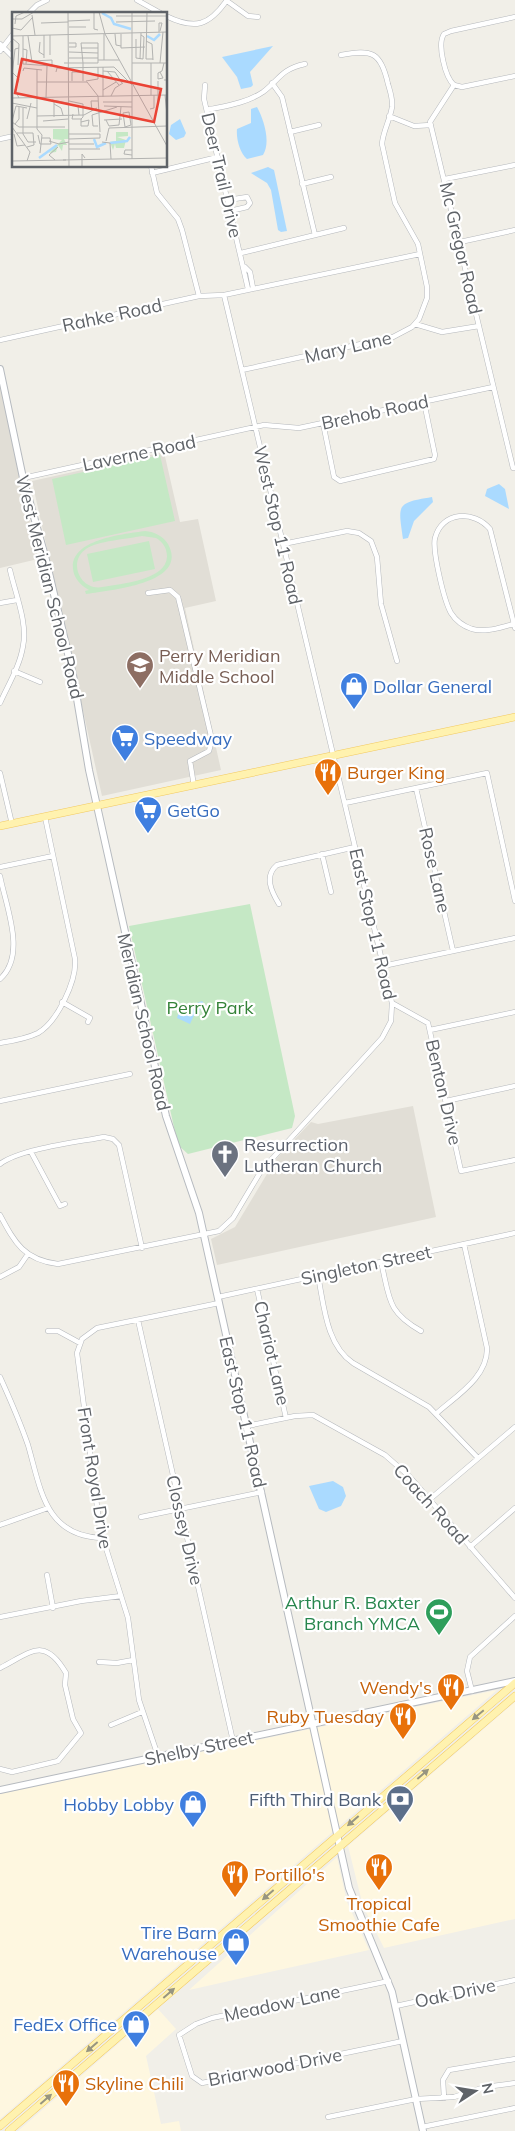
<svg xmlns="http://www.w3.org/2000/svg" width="515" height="2131" font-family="Mulish,sans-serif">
<rect width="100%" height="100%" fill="#f1efe8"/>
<path fill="#fef7e0" d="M497,1690L0,2119V1794Z
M515,1702V1919L384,1948L363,1906L348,1846Z
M337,1857L347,1902L369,1950L189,1990Z
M158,2009L176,2029L146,2056L161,2124L179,2121L181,2131H18Z"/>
<path fill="#e1ded6" d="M0,374L38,559L0,568Z
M164,452L180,522L198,519L216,601L185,608L221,770L102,796L32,481Z
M413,1106L436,1217L217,1265L211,1239L235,1227L276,1159L311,1122L318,1124Z"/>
<path fill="#c5e8c5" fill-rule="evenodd" d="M160,455L175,521L66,545L52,479Z
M145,531C155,532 163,536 168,544C190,584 108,590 86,594L85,591L89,590C80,585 74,578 73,569C70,539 124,534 145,531ZM142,536L156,538C163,542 167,548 167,557C166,580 121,584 102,587C81,591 67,562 86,549C97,541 127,539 142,536Z
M149,541L155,569L93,582L87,554Z
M250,904L295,1116L292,1128L188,1154L178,1145L129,926Z"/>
<path fill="#aadaff" d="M273,46L250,72L253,85L251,87L241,89L237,77L222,57Z
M257,107C264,120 271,142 263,155L247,159C240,153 236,139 237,129L251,123V109Z
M180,119L186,133L184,137L176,140L169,134L171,125Z
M268,167L274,170L287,231L281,232L278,230L271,190L267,183L251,173Z
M499,484L505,489L509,509L485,496L487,489Z
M432,497L433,502L414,521L408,538L403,539C398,504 396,503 432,497Z
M202,1001L206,1006L195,1013L190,1024L177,1018L181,1005L190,1006Z
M333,1481L343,1487L346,1496L341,1506L326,1512L319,1509L309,1486Z"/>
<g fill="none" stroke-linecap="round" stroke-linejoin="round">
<g stroke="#b5b8bc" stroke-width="5.5">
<path id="street" d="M137,0L162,14
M227,1L248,16L258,17
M28,14L37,5L47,0
M166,16C195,30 209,26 227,0
M0,44L14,58
M0,51L14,33
M272,83L282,97L315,235
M205,85L204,99L248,289
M454,85L430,122L513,468H515
M454,85C445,77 437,44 444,34L451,31L515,17
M454,85L462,87L515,76
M207,110C225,106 247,103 263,92C280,79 281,69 305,64
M389,116L414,126L431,125
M290,132L319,125
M0,139L14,136
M151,166L157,193L178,219L182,230L199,296
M152,173L218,157
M445,179L515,165
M302,184L331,177
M228,200L247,197L250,203L247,207L230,211
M460,242L515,230
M241,253L344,228
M245,267L250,272L253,288
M415,324L442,332L479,326
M0,340L199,296L224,295L420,254
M242,370L393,337L412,327L419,319L427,298V287L418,244L395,203L382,144C383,131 390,120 392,107C393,99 390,91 388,84C381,52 372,49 341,55
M323,423L334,477L340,481L434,459L435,455L424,402
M23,478L264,425L299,428L493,387
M283,544L347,531L359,533L371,541L377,557L381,604L397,661
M148,593L170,590L178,597L181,609L212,740L209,751L190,761L194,786
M0,603L17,600
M514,624C501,627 486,633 472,629C463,626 456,621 451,613C444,601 432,550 435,538C442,511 474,510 490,529L515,628
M14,671L40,682
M0,703C8,685 20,666 23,646C28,623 15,593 10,570
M0,773L12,824
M416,788L453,951
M345,803L487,773L515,901
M322,854L331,892
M0,867L53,856
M0,876C6,907 27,955 0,979
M279,904C271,891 264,876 277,865L355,847
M383,966L515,938
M62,1002L90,1018L88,1022
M392,1003L428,1023L461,1171L515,1160
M430,1030L515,1012
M0,1043C12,1041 26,1039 38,1033C57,1022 77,981 75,959L45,817
M0,1101L130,1074
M446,1101L515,1086
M31,1152L60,1206L65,1204
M0,1164C19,1149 78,1142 104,1137L113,1139L119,1145L142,1248
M0,1215C15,1243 24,1260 58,1264L219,1231L233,1218L261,1171L382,1038L391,1021L392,1003L224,295
M381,1262C390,1298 386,1311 421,1331
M318,1276C324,1305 326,1345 353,1363L429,1407L478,1458
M0,1277L19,1267L28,1254
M257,1289L286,1418
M218,1297L515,1233
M138,1320L233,1741
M48,1331H58L80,1343
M0,1377C10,1399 20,1422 28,1445C41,1490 45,1536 102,1538
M437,1413C456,1396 488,1377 487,1348L464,1244
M247,1426L295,1416L313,1415L385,1455L409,1476L515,1598
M429,1500L515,1427
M141,1517L262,1492
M0,1525L48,1508
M470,1547L515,1508
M47,1575L53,1608
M0,1617L81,1601L121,1596
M99,1662L117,1663L133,1660
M0,1668C30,1653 44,1635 66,1673L65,1685L73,1719L81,1733L58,1761L12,1772L0,1769
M472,1691L467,1671L470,1657L515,1616
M111,1725L142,1712
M158,1756L139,1700L128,1618L100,1529L77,1353L82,1339L97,1328L219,1303
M389,1981L212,2018L196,2024L179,2035L192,2076L202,2083L403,2041
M396,2006L515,1980
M444,2098L443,2080L449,2070L515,2059
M328,2117L416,2099L454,2097L485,2087L515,2083
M422,2127L515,2108"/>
</g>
<g stroke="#b6babf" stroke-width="8">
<path id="secondary" d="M0,369L23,478L45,556L73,675L89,770L166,1116L199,1213L349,1888L392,1992L423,2131
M0,1790L515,1681"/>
</g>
<g stroke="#f2c960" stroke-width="8">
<path id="primary" d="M0,826L515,717
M0,2126L515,1683
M9,2131L515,1696"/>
</g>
<use href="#street" stroke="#fff" stroke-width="4.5"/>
<use href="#secondary" stroke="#fff" stroke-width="6"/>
<use href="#primary" stroke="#fff2af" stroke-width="7"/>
</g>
<defs><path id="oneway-solid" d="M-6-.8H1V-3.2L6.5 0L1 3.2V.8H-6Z" transform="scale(1.25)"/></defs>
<g fill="#979581">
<use href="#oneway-solid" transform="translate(478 1715) rotate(140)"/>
<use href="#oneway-solid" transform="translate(423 1774) rotate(-41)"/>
<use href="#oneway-solid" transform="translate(353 1821) rotate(139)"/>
<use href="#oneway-solid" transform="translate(268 1895) rotate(139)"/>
<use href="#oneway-solid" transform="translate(169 1993) rotate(-41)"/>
<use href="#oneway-solid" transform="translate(92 2047) rotate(139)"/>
<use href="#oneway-solid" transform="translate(46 2099) rotate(-41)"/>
</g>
<defs>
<g id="school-pin" transform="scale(1.4375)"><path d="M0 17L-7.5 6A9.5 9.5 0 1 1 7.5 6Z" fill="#8d6e63" stroke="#fff"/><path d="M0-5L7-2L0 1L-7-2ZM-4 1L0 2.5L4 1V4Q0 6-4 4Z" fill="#fff"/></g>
<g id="shop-pin" transform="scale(1.4375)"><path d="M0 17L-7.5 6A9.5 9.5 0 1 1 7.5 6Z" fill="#3f7fe0" stroke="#fff"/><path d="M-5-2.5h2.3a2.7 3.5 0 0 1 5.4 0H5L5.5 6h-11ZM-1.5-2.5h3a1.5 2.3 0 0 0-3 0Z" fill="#fff"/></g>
<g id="supermarket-pin" transform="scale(1.4375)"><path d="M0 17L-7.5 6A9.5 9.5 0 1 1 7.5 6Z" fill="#3f7fe0" stroke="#fff"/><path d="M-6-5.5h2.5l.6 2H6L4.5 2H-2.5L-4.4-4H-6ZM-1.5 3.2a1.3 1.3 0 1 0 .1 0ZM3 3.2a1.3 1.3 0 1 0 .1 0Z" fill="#fff"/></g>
<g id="restaurant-pin" transform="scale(1.4375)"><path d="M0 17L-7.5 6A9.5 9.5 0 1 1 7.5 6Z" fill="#e8710a" stroke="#fff"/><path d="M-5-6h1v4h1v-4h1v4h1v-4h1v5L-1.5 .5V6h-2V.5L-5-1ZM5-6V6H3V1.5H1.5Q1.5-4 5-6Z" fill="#fff"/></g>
<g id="church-pin" transform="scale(1.4375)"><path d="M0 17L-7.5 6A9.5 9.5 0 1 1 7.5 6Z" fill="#6b7280" stroke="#fff"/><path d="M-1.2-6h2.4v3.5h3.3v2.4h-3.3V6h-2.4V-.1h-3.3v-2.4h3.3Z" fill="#fff"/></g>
<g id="stadium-pin" transform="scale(1.4375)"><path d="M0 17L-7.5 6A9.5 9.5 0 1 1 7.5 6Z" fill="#2e9e5b" stroke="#fff"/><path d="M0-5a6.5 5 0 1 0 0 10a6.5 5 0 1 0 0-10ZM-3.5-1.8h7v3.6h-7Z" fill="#fff"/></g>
<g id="bank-pin" transform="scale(1.4375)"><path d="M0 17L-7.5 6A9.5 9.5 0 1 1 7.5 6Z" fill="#5c6f8a" stroke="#fff"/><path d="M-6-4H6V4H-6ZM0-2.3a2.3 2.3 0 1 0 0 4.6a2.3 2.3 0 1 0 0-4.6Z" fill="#fff"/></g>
</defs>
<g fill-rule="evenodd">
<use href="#school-pin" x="140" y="665"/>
<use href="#shop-pin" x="354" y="686"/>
<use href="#supermarket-pin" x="125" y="738"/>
<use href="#restaurant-pin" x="328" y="772"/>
<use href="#supermarket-pin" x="148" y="810"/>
<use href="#church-pin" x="225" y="1154"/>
<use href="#stadium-pin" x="439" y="1612"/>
<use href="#restaurant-pin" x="451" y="1687"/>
<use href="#restaurant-pin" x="403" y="1716"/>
<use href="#bank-pin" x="400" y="1799"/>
<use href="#shop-pin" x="193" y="1804"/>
<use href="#restaurant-pin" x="379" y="1867"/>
<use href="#restaurant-pin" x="235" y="1874"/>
<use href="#shop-pin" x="236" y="1942"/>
<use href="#shop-pin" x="136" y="2024"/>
<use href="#restaurant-pin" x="66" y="2083"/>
</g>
<g text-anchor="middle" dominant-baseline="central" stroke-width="4.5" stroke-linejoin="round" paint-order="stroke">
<g font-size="18" fill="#5f6368" stroke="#fff">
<text transform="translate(222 175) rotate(77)">Deer Trail Drive</text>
<text transform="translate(461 248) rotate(77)">Mc Gregor Road</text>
<text transform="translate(112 315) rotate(-12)">Rahke Road</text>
<text transform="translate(348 347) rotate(-13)">Mary Lane</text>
<text transform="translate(375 412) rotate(-12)">Brehob Road</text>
<text transform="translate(139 453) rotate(-12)">Laverne Road</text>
<text transform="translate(278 525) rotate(77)">West Stop 11 Road</text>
<text transform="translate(50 587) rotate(76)">West Meridian School Road</text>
<text transform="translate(435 870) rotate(77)">Rose Lane</text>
<text transform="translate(373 924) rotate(77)">East Stop 11 Road</text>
<text transform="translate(144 1022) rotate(77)">Meridian School Road</text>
<text transform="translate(444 1092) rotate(77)">Benton Drive</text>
<text transform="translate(366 1265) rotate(-12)">Singleton Street</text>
<text transform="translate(272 1353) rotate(77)">Chariot Lane</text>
<text transform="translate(243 1412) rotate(77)">East Stop 11 Road</text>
<text transform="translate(95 1478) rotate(81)">Front Royal Drive</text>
<text transform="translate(431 1504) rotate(48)">Coach Road</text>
<text transform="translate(185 1530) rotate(77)">Clossey Drive</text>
<text transform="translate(199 1748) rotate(-12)">Shelby Street</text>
<text transform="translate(455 1993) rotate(-12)">Oak Drive</text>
<text transform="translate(282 2003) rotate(-12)">Meadow Lane</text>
<text transform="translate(275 2067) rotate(-11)">Briarwood Drive</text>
</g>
<g font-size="18" fill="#785e54" stroke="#fff" text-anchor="start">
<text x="159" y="655">Perry Meridian<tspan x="159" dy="21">Middle School</tspan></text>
</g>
<g font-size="18" fill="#366cbe" stroke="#fff" text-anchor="start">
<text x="373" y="686">Dollar General</text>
<text x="144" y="738">Speedway</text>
<text x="167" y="810">GetGo</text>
<text x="174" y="1804" text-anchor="end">Hobby Lobby</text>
<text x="217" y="1932" text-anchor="end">Tire Barn<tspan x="217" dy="21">Warehouse</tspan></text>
<text x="117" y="2024" text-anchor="end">FedEx Office</text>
</g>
<g font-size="18" fill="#c56008" stroke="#fff" text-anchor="start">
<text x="347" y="772">Burger King</text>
<text x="432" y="1687" text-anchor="end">Wendy's</text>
<text x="384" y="1716" text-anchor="end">Ruby Tuesday</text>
<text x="254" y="1874">Portillo's</text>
<text x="379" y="1903" text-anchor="middle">Tropical<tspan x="379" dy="21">Smoothie Cafe</tspan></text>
<text x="85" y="2083">Skyline Chili</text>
</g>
<g font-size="18" fill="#348238" stroke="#fff">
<text x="210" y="1007">Perry Park</text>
</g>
<g font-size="18" fill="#5b616d" stroke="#fff" text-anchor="start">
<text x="244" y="1144">Resurrection<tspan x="244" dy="21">Lutheran Church</tspan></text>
</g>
<g font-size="18" fill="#27864d" stroke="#fff" text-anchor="end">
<text x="420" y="1602">Arthur R. Baxter<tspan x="420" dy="21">Branch YMCA</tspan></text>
</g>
<g font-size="18" fill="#4e5e75" stroke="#fff" text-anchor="end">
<text x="381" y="1799">Fifth Third Bank</text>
</g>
</g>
<g transform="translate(12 12)">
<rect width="155" height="155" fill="#f1efe8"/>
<path d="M41,117H57V127H52L55,133H51L50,139L46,133L44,140L37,141L50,128L41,127ZM104,120H116V124L105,125L114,128L112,136H104L103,132L101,138L98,130L104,129Z" fill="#c5e8c5"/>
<path fill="none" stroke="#aadaff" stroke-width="2.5" d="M90,1L99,6L102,12L119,17M135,24L142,28L148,22M82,127L85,135L94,131M98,131L115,129L118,125M27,146L45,133"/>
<path fill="none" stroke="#b3b3b1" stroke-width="1" d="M56,0L57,155M82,0V17L86,18M87,0L93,22L155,134M120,0V147M135,0L134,47H141M20,3L23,23M104,4H120M120,4H155M0,7H10L22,0M56,9L78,8M104,10L143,9M29,11L56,10M3,12L4,4L13,0M57,15H74M0,16L9,18L21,5M147,20V11H150L148,19M92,22V48M103,22L104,33L109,34M109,22V36L133,35M0,24L155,20M11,24V52L40,54V48L20,49M16,24L20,50M0,26L7,32L6,53M124,27V46L131,47L132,25L129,23M134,29L140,32L141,48M28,30L27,40L32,43M57,31H64V35H57M69,36H86M11,37L15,38L14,52M57,40L86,41M38,43V23M32,46V23M57,46H86M128,47L129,21M86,48H107M52,51H86V31H69L71,51V69M120,51H155M139,51V83M148,51L151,20M91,55V85M25,57V117L30,123L28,141M11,59L12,56L30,58M91,59L103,60L110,71M95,59L107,73M0,60L7,67L3,78L7,86M44,60L45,56L102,55L120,73M148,60L151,66L146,67V61L150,59L152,51M0,63L3,37L7,36M152,68H155V81M60,69V60H71M74,69L86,67V55M25,70H75L86,84L88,120M91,78L104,70M153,83L155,103M99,84L103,76L111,71M0,86L155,83M34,86L35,54M40,88L56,91M57,89L71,92V105L69,107V114H76L77,108L69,110M146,89V69M91,90H120M0,91L25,96M42,92L49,96L51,103M59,93L66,94L67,103M92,94L120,95M11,96V122L16,130H24M138,97L142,96V83M80,99L79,89H86M117,100L119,113L113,115L111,101ZM61,102L60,107H70M25,104L72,103L85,96M42,105V88M15,107L19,91M92,108L110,107M94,108L97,114L107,113M0,109L4,94L15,96M31,109L56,107M0,110L7,115H53M3,112L7,107V95M107,113L109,95M86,114H81L80,103L105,95M0,115L18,140L15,149M5,121H21M2,122L5,134L13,133M26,123L28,132H39L38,126H30M57,127L88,126V122H57M37,129L47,132L57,130M94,129L97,116L155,114M90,130L98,131L99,147M57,132H82M15,135L22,133L21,121M57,137H88M120,138H113L112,142L120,143M43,148L37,143L46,135M51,148L155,146M0,149L54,148M70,155V142L73,146"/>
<path fill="#ea4335" fill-opacity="0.15" stroke="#ea4335" stroke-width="2.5" d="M10,47L149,77L142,110L3,81Z"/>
<rect width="155" height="155" fill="none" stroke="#5f6368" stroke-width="2.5"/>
</g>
<g transform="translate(475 2091) rotate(78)" stroke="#ffffff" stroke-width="4" paint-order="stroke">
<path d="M0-4L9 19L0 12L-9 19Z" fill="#5f6368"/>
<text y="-8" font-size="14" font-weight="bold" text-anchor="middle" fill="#5f6368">N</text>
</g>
</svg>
